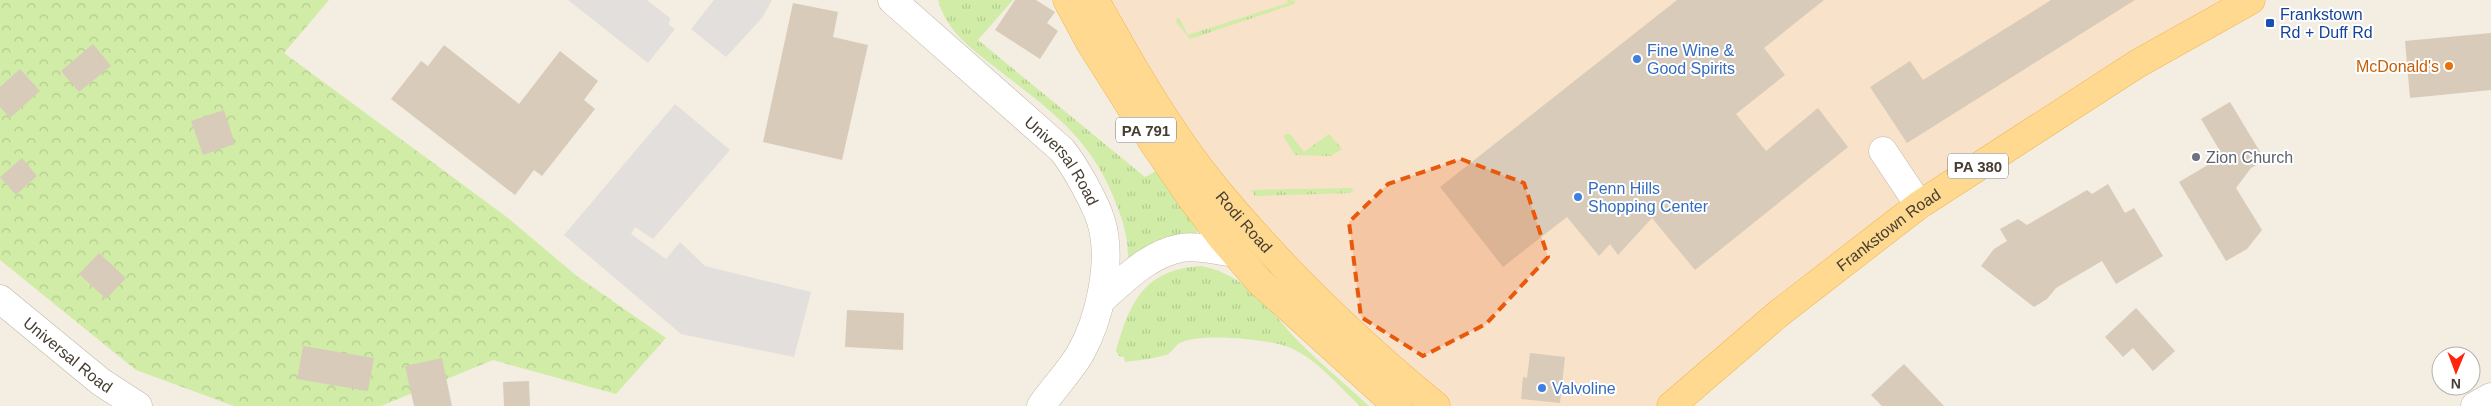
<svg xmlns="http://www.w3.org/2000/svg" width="2491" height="406" font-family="Arial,sans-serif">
<defs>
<pattern id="grass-tufts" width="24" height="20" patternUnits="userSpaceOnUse" patternTransform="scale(1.25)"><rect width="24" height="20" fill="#d0eca6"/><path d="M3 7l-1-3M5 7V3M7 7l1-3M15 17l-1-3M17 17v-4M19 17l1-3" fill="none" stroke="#b4cb8f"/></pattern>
<pattern id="forest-crowns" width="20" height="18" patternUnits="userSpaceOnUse" patternTransform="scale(1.25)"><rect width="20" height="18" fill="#d0eca6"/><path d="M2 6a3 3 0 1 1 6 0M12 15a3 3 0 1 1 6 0" fill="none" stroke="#b4cb8f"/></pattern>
</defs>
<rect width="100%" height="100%" fill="#f3ede2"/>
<path fill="#f8e2ca" d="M1095,0H2251L1919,205L1671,406H1436L1278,257Z"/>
<path fill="url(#grass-tufts)" d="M938,0H1013L978,40L1145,177L1156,171L1199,227L1196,236L1140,252L1128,258C1128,239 1124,224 1117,206C1093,139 1050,110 996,68C971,48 947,32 938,0Z
M1287,0L1296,1L1294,4L1190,39L1176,22L1177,18H1179L1188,35L1288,3Z
M1285,134H1290L1304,152L1329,134L1342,149L1331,156L1295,155L1284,137Z
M1352,188L1353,191L1350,193L1255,196L1251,190Z
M1202,266C1252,277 1271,315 1306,349C1326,368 1348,387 1369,406H1360C1340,387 1318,361 1293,349C1273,339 1200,332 1180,343C1175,345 1172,353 1166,355C1153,359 1138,360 1125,362L1124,357L1119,356L1116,351C1130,302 1144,269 1202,266Z"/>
<path fill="url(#forest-crowns)" d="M0,0H329L284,53L508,218L578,277L666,338L616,394L493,360L381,406H234L136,370L0,260Z"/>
<path fill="#e3dfdc" d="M568,0H647L670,18L669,25L675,29L648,63Z
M714,0H772L762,18L726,57L691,29Z
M675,104L730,150L653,239L635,227L631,234L666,259L680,242L705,266L811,292L794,357L681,334L564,235Z"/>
<path fill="#d9cbba" d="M1015,0H1036L1055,12L1047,23L1058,31L1040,59L995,30Z
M1677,0H1824L1764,48L1785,75L1736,114L1766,151L1818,108L1848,147L1695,270L1652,218L1618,255L1610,244L1599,256L1567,217L1503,267L1440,187Z
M2051,0H2135L1907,143L1870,87L1910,61L1923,80Z
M793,3L838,12L833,37L868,45L842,160L763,142Z
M2491,33V90L2410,98L2405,41Z
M93,44L111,66L79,92L61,71Z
M444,45L519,104L560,51L598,81L584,100L595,109L542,176L534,170L515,195L391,99L421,61L428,66Z
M20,69L40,91L10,118L0,107V87Z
M2230,102L2265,160L2251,168L2236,188L2262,230L2247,249L2226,261L2179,182L2223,156L2201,119Z
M224,110L235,144L203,155L191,121Z
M22,158L37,176L16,195L0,177Z
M2108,184L2125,213L2134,208L2163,256L2116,284L2102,261L2056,288L2047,299L2034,307L1981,266L1994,249L2007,241L2000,229L2018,219L2027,225L2087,190L2092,194Z
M99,253L126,278L106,299L79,274Z
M2136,308L2175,351L2153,371L2133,348L2123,357L2105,337Z
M847,310L904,313L903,350L845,347Z
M303,346L374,358L368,391L297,379Z
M1530,353L1565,357L1560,403L1521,399L1523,377L1527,378Z
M442,358L452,406H414L405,366Z
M1904,364L1944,406H1882L1871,395Z
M529,381L530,406H504L503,382Z"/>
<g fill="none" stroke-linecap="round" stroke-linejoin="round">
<g stroke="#c2b7a7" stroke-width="29">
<g id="minor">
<path id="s1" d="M892,0L1062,150C1075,166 1095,202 1101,221C1113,260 1100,319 1080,354C1069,372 1053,389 1041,406"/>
<path d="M1883,151L1919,205"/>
<path id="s2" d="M0,299L101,382L138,406"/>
<path d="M1101,300C1125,279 1149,254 1181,248C1198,245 1218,251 1235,253"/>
<path d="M2475,406L2491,397"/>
</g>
</g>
<g stroke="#efb854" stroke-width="29">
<g id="major">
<path d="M1067,0L1089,41L1154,144L1194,202L1221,237L1259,281L1397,406"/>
<path id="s3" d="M1095,0C1131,65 1168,130 1215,188C1281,268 1357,341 1436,406"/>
<path id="s4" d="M1671,406L1778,314L1919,205L2137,64L2251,0"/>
</g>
</g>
<use href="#minor" stroke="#fff" stroke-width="28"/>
<use href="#major" stroke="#ffd98f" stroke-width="28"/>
</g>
<path fill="#e8590c" fill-opacity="0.2" stroke="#e8590c" stroke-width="4" stroke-dasharray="10 6" stroke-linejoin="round" d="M1461,159L1524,183L1548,257L1486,324L1423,356L1361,317L1349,222L1388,184Z"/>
<rect fill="#1a4fb4" stroke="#fff" stroke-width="2" x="2265" y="18" width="10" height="10" rx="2.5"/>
<g fill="#3f7fe0" stroke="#fff" stroke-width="2">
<circle cx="1637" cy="59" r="5"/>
<circle cx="1578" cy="197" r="5"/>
<circle cx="1542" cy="388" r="5"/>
</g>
<circle fill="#e8710a" stroke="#fff" stroke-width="2" cx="2449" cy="66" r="5"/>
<circle fill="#6b7280" stroke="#fff" stroke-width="2" cx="2196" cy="157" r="5"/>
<g text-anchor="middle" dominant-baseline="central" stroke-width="4" stroke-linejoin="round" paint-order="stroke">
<g fill="#fff" stroke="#7d7770" stroke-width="1">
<rect x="1116" y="117.5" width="60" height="25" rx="4"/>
<rect x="1948" y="153.5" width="60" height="25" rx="4"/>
</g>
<g font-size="15" font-weight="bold" fill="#453d32">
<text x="1146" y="130">PA 791</text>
<text x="1978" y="166">PA 380</text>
</g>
<g font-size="16" fill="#164399" stroke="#fff" text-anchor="start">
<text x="2280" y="14">Frankstown<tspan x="2280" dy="18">Rd + Duff Rd</tspan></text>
</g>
<g font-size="16" fill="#366cbe" stroke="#fff" text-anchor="start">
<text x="1647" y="50">Fine Wine &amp;<tspan x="1647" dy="18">Good Spirits</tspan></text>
<text x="1588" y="188">Penn Hills<tspan x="1588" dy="18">Shopping Center</tspan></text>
<text x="1552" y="388">Valvoline</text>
</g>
<g font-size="16" fill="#c56008" stroke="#fff" text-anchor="end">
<text x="2439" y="66">McDonald's</text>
</g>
<g font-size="16" fill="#5b616d" stroke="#fff" text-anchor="start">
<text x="2206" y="157">Zion Church</text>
</g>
<g font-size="16" fill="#453d32" stroke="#fff">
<text stroke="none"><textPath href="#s1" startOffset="235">Universal Road</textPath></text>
<text stroke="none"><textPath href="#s3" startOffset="268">Rodi Road</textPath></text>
<text stroke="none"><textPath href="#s4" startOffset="280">Frankstown Road</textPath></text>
<text stroke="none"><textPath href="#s2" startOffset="88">Universal Road</textPath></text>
</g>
</g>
<g transform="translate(2456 371) rotate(181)"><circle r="24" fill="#ffffff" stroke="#b5b1ad"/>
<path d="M0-4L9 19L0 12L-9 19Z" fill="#ff250d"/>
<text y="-8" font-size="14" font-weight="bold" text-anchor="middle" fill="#453d32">N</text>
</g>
</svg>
